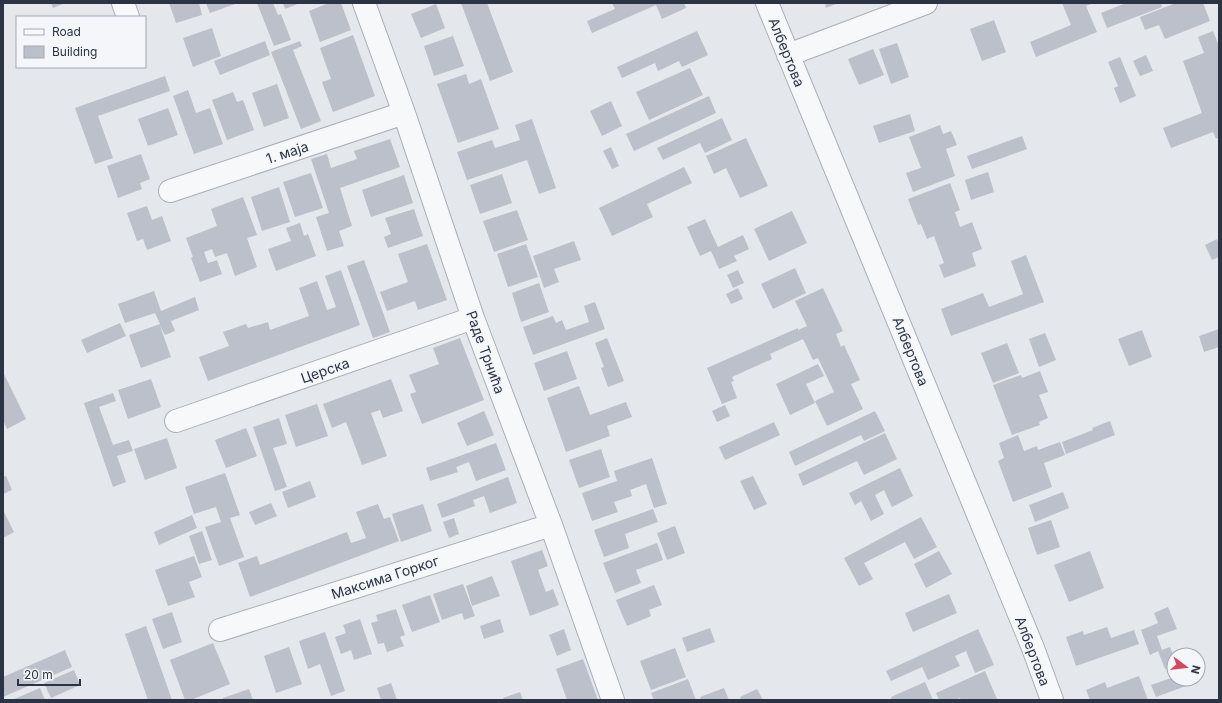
<svg xmlns="http://www.w3.org/2000/svg" width="1222" height="703" font-family="Inter,sans-serif">
<rect width="100%" height="100%" fill="#e4e7ec"/>
<path fill="#bbc0ca" d="M51,3H65L53,8Z
M169,3H199L202,15L176,23Z
M206,3H238L210,13Z
M257,3H273L278,15L281,14L291,40L274,46Z
M283,3H300L285,9Z
M329,3H341L351,30L320,42L309,11Z
M461,3H487L513,72L490,81Z
M612,3H684L686,8L662,19L656,5L592,33L587,21L615,9Z
M825,3H838L826,8Z
M1062,3H1094L1086,6L1097,32L1036,57L1030,42L1071,25Z
M1126,3H1161L1162,7L1107,28L1101,13Z
M1176,3H1203L1210,21L1165,39L1159,25L1145,30L1140,17Z
M436,4L445,28L421,38L411,14Z
M994,20L1006,52L982,61L970,29Z
M212,28L221,56L193,67L183,38Z
M697,31L708,55L682,67L679,61L658,71L655,63L622,78L617,67Z
M1213,31L1219,46V137L1216,139L1213,132L1171,148L1163,128L1202,113L1183,61L1204,53L1198,37Z
M353,35L375,96L333,112L322,82L331,79L320,48Z
M453,36L464,66L434,76L424,46Z
M265,41L270,55L220,75L214,61Z
M300,41L302,46L293,50L321,121L301,129L271,52Z
M897,43L909,77L891,84L879,49Z
M873,49L884,75L859,85L848,59Z
M1146,55L1153,71L1140,76L1133,61Z
M1120,57L1136,96L1120,103L1114,88L1118,86L1108,62Z
M690,68L703,95L649,120L636,92Z
M466,74L469,84L481,79L499,129L458,143L437,84Z
M165,76L170,91L98,116L113,158L95,164L75,108Z
M277,84L289,118L264,127L252,93Z
M188,90L196,113L210,108L223,144L194,154L173,96Z
M233,92L237,102L243,100L254,130L227,140L212,100Z
M709,96L716,113L634,151L626,134Z
M611,101L622,126L602,136L590,111Z
M168,108L178,135L148,146L138,119Z
M910,114L915,131L879,143L873,126Z
M722,118L732,140L705,153L700,143L663,160L657,148Z
M532,119L556,188L539,194L527,160L467,180L457,152L492,140L495,148L520,140L515,125Z
M940,125L943,134L951,131L957,145L946,149L955,176L913,192L906,173L921,168L909,137Z
M1022,136L1027,149L972,169L967,156Z
M746,138L768,186L740,198L726,168L714,174L706,156Z
M390,139L400,167L340,188L352,226L339,231L344,246L327,251L316,217L329,213L311,159L327,154L331,168L357,159L354,151Z
M611,147L619,166L612,169L603,151Z
M141,154L150,179L140,183L142,189L118,198L107,166Z
M684,167L692,183L647,204L653,217L612,236L599,208Z
M988,172L994,192L971,200L965,180Z
M311,173L323,208L295,217L283,182Z
M502,174L512,203L480,214L470,185Z
M404,175L413,203L371,217L362,190Z
M950,183L960,210L955,212L960,227L972,222L982,249L972,253L976,266L944,278L939,265L944,263L934,236L927,239L921,224L918,225L908,199Z
M279,187L290,222L262,231L251,197Z
M243,197L257,235L247,238L257,267L235,276L227,253L215,257L212,249L204,252L208,263L217,260L222,274L200,282L191,258L193,257L186,238L217,226L211,209Z
M147,206L152,220L162,216L171,241L147,250L143,239L137,241L127,213Z
M414,209L423,236L388,248L384,237L391,234L385,218Z
M517,210L528,240L494,252L483,221Z
M792,211L807,243L769,261L754,229Z
M705,219L718,247L743,235L749,249L734,256L737,261L719,269L711,251L700,256L687,227Z
M300,223L304,236L308,234L316,256L276,271L268,249L291,241L286,228Z
M1217,239L1219,244V257L1212,260L1205,245Z
M574,241L581,260L554,269L559,282L544,288L533,256Z
M427,244L447,300L418,310L415,301L387,311L380,292L408,282L398,254Z
M526,244L538,277L508,287L497,254Z
M1026,255L1044,302L951,336L941,309L983,293L989,307L1023,294L1011,261Z
M364,260L390,332L373,338L347,266Z
M795,268L806,293L773,309L761,284Z
M341,270L360,325L208,381L199,357L229,346L223,332L246,324L248,328L268,322L270,330L309,316L299,288L317,281L327,310L336,307L325,276Z
M738,270L744,283L733,288L727,275Z
M539,283L549,312L521,322L512,293Z
M738,288L743,299L731,304L726,294Z
M823,288L843,331L836,334L841,347L844,345L860,380L851,384L863,409L827,426L815,401L834,392L818,358L813,360L803,339L770,354L772,359L732,377L734,381L731,382L737,398L722,404L707,368L798,328V330L807,326L795,301Z
M154,291L161,311L195,297L199,310L171,321L175,331L165,335L160,326L171,357L141,368L129,335L160,324L155,313L125,323L118,304Z
M595,302L605,329L533,355L523,327L553,316L556,323L562,320L566,330L589,322L584,306Z
M120,323L126,336L87,353L81,340Z
M1219,329V347L1204,352L1199,336Z
M1142,330L1152,357L1129,366L1118,339Z
M1045,333L1056,360L1039,367L1029,339Z
M460,338L484,400L422,424L410,394L416,392L409,375L439,364L433,348Z
M607,338L624,381L608,387L601,368L604,367L595,343Z
M1007,343L1019,373L993,383L981,353Z
M567,351L577,379L544,391L534,363Z
M818,364L824,376L806,384L815,403L790,415L776,384Z
M1040,371L1048,392L1039,395L1048,418L1039,422L1040,425L1012,435L993,385L1021,375L1022,378Z
M3,372L26,419L7,429L3,420Z
M151,379L161,407L128,419L118,390Z
M391,379L403,411L383,418L380,410L371,413L387,456L362,465L346,422L332,428L323,404Z
M579,386L590,415L626,402L632,417L607,426L610,436L566,452L547,398Z
M113,393L116,401L99,407L113,445L129,440L133,451L117,456L126,482L113,487L84,403Z
M317,404L328,436L296,447L285,415Z
M725,405L730,416L717,422L712,411Z
M484,411L494,435L467,446L457,423Z
M875,411L885,431L864,441L861,435L795,466L789,452Z
M279,418L287,444L273,448L287,487L275,491L253,427Z
M1110,421L1115,435L1066,454L1062,442L1093,430L1092,428Z
M774,422L780,435L725,460L719,447Z
M246,428L257,456L226,468L215,440Z
M885,433L897,459L864,475L857,461L803,486L798,474Z
M1018,435L1024,451L1037,446L1038,450L1060,442L1065,455L1044,463L1052,487L1013,502L998,461L1004,458L999,443Z
M167,438L177,468L145,480L134,449Z
M496,443L506,470L476,481L469,462L456,467L458,472L430,481L426,468Z
M601,449L610,477L579,488L569,460Z
M652,458L667,504L654,508L646,484L630,490L632,496L614,502L618,512L592,521L582,493L617,481L614,471Z
M900,468L913,496L892,507L884,490L875,495L884,514L871,521L861,501L855,505L849,493Z
M225,473L240,515L230,518L244,557L219,566L205,527L221,522L216,507L194,514L185,487Z
M6,476L12,490L3,494V477Z
M753,476L767,504L754,510L740,481Z
M508,477L517,503L490,513L484,496L473,500L475,506L442,518L437,504Z
M310,481L316,497L288,508L282,492Z
M1063,492L1069,508L1035,522L1029,505Z
M271,503L277,516L255,525L249,512Z
M378,504L384,519L390,517L399,541L250,597L238,563L257,556L260,565L347,532L351,543L366,538L356,512Z
M423,504L432,531L401,542L392,514Z
M653,509L658,522L625,534L629,548L604,557L594,530Z
M3,510L14,532L3,538Z
M192,515L197,528L159,545L154,532Z
M921,517L937,547L914,559L905,542L864,563L873,579L859,586L844,558Z
M454,518L459,534L449,538L443,522Z
M1051,520L1060,547L1037,555L1028,528Z
M675,526L685,553L667,560L657,533Z
M202,531L212,560L199,564L189,536Z
M657,543L663,560L636,570L641,583L615,593L603,563Z
M542,550L548,566L538,570L546,592L553,589L559,605L530,616L511,561Z
M939,551L952,574L926,588L914,564Z
M1090,551L1104,588L1069,602L1054,565Z
M194,556L202,577L189,582L195,597L168,606L155,570Z
M492,576L500,596L472,606L466,586Z
M463,584L475,616L464,620L462,613L442,620L433,594Z
M654,585L662,605L649,610L651,616L627,626L616,600Z
M949,594L957,613L913,632L905,613Z
M430,595L440,622L412,632L402,605Z
M1168,607L1177,629L1157,636L1162,650L1170,647L1174,657V666L1165,669L1158,651L1150,655L1141,630L1158,623L1154,613Z
M396,609L405,635L400,637L404,646L387,652L384,643L378,644L371,623L378,621L376,615Z
M172,612L182,642L163,649L152,619Z
M360,619L372,654L354,660L351,650L341,654L335,637L346,633L343,625Z
M500,619L504,632L484,639L480,626Z
M146,626L172,700H148L125,634Z
M1107,627L1111,638L1134,630L1139,644L1076,666L1066,637L1083,631L1084,635Z
M710,628L715,642L687,652L682,638Z
M564,629L571,650L557,656L549,635Z
M978,629L994,665L975,673L966,651L955,656L960,666L928,680L922,667L891,681L886,671Z
M325,632L345,691L331,696L320,664L308,669L299,641Z
M213,643L230,684L191,700H185L170,660Z
M289,647L302,684L276,693L264,656Z
M675,648L686,677L651,690L640,661Z
M65,650L72,667L3,697V677Z
M583,659L598,700H567L556,669Z
M74,670L80,685L51,698L44,683Z
M985,671L997,699L961,700L960,698L955,700H939L936,693Z
M1139,676L1148,700H1090L1086,690L1105,682L1107,688Z
M1174,677V679H1184L1186,686L1156,697L1151,685Z
M688,679L696,700H654L651,693Z
M925,682L933,700H892L891,697Z
M391,683L397,700H381L377,688Z
M40,688L45,700H12Z
M724,688L729,700H701L700,697Z
M249,689L253,700H223V698Z
M757,689L763,700H741L740,697Z
M520,692L523,700H504L503,698Z"/>
<g fill="none" stroke-linecap="round" stroke-linejoin="round">
<g stroke="#a9aeb7" stroke-width="24">
<path id="minor" d="M123,3L128,17
M364,3L404,113L473,318L551,525L613,700
M767,3L1033,648L1052,700
M788,55L926,3
M170,191L404,113
M176,421L473,318
M220,630L551,525"/>
</g>
<use href="#minor" stroke="#f7f8fa" stroke-width="22"/>
</g>
<g text-anchor="middle" dominant-baseline="central" stroke-width="3" stroke-linejoin="round" paint-order="stroke">
<g font-size="14" fill="#2b3445" stroke="#f4f6f9">
<text transform="translate(787 52) rotate(68)">Албертова</text>
<text transform="translate(287 152) rotate(-18)">1. маја</text>
<text transform="translate(911 351) rotate(68)">Албертова</text>
<text transform="translate(486 352) rotate(70)">Раде Трнића</text>
<text transform="translate(325 370) rotate(-19)">Церска</text>
<text transform="translate(385 577) rotate(-18)">Максима Горког</text>
<text transform="translate(1033 651) rotate(69)">Албертова</text>
</g>
</g>
<rect width="1222" height="703" fill="none" stroke="#2b3445" stroke-width="8"/>
<rect x="16" y="16" width="130" height="52" fill="#f4f6f9" stroke="#a4a8b1"/>
<rect x="24" y="29" width="20" height="6" fill="#f7f8fa" stroke="#a4a8b1"/>
<text x="52" y="36" font-size="12" fill="#2b3445">Road</text>
<rect x="24" y="46" width="20" height="12" fill="#bbc0ca" stroke="#a4a8b1"/>
<text x="52" y="56" font-size="12" fill="#2b3445">Building</text>
<g transform="translate(1186 667) rotate(105)"><circle r="19" fill="#f4f6f9" stroke="#a4a8b1"/>
<path d="M0-3L7 15L0 10L-7 15Z" fill="#d1495b"/>
<text y="-6" font-size="11" font-weight="bold" text-anchor="middle" fill="#2b3445">N</text>
</g>
<path d="M18 679v6h62v-6" fill="none" stroke="#2b3445" stroke-width="2"/>
<text x="24" y="679" font-size="12" fill="#2b3445" stroke="#f4f6f9" stroke-width="3" paint-order="stroke">20 m</text>
</svg>
